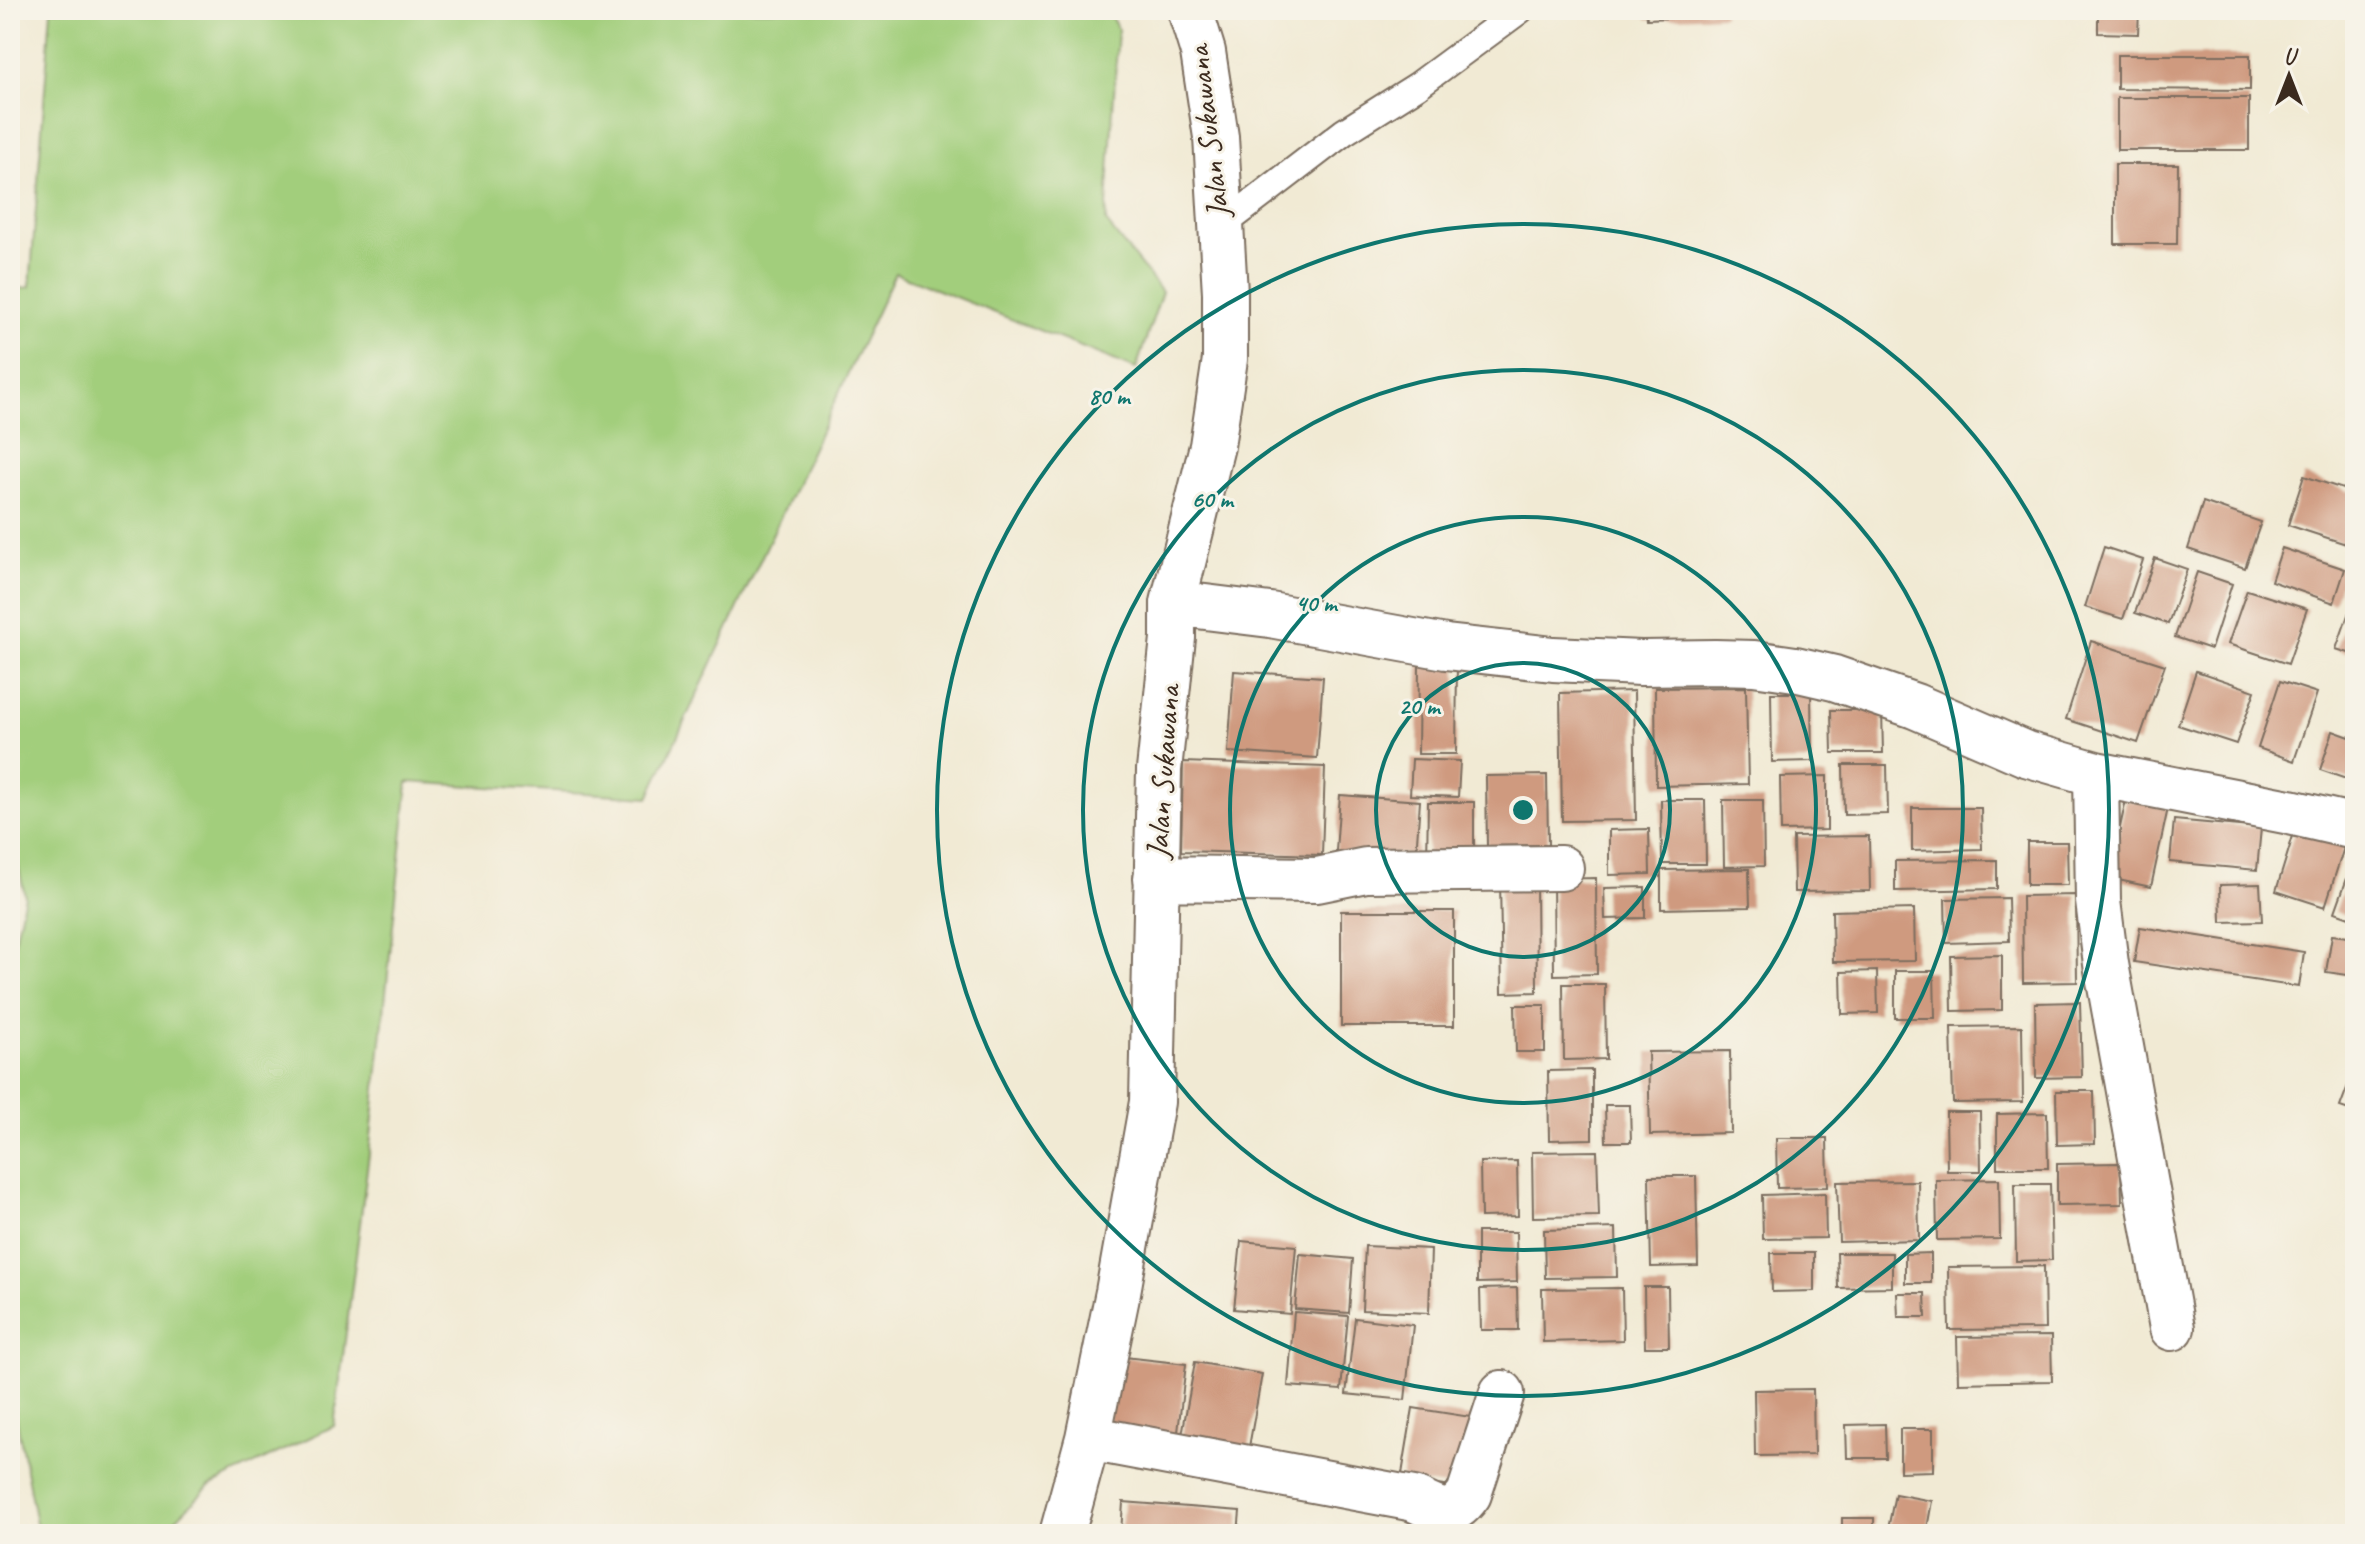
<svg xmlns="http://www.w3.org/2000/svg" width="2365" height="1544" font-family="Caveat,sans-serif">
<rect width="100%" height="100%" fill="#f7f3e8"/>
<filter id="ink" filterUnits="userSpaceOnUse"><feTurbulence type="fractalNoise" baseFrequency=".0125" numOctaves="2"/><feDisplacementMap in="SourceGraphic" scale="16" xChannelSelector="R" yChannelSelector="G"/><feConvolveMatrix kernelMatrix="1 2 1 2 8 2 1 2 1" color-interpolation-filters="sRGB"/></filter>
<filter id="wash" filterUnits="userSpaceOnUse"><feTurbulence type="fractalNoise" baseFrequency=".006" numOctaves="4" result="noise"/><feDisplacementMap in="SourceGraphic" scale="32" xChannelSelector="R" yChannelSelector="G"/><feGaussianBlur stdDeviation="1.8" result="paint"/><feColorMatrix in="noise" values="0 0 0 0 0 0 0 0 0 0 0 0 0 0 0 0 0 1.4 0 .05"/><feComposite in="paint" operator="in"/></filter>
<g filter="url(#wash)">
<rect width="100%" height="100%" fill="#f1ead4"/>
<path fill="#a2ce7c" stroke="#6e7c4d" stroke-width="2" d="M51,10H1107L1118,29L1106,222L1162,292L1136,369L895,273L649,797L408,782L370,1146L334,1426L209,1486L161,1534H38L10,1384V962L25,896L10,829V485L12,484L10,468V290L30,287Z"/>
<g id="blocks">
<path fill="#cf9a7f" d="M1646,10H1723L1724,16L1647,19Z
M2098,10H2139L2138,34L2098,33Z
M2117,55H2250V90L2117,89Z
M2117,98H2249V150H2117Z
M2115,164H2178L2177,244H2115Z
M2304,476L2355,493V517L2346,544L2288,525Z
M2203,502L2261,522L2245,568L2188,549Z
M2104,547L2143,560L2123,619L2085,607Z
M2282,548L2345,569L2334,603L2271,581Z
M2155,558L2187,569L2168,624L2135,613Z
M2197,572L2232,584L2211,649L2175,637Z
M2247,590L2307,609L2288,664L2228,644Z
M2355,595V655L2336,649Z
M2091,641L2165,665L2138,743L2066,719Z
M1419,662L1457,663L1456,754H1418Z
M1234,671L1323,677L1317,758L1228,752Z
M2196,671L2255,691L2236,744L2178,725Z
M2280,681L2317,693L2294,761L2258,748Z
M1746,687L1748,784L1656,786L1655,688Z
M1634,691L1636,820L1562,821L1560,693Z
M1771,693H1811L1812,761L1772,762Z
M1831,710H1882L1883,753H1832Z
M2333,731L2355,739V782L2320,770Z
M1412,759L1460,761L1458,797L1410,795Z
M1183,762L1325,767L1322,855L1181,851Z
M1843,765H1887L1888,814L1844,815Z
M1547,775L1548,845L1487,846L1486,776Z
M1827,776V830L1781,831L1780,777Z
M1340,795L1420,801L1416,855L1336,851Z
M1661,800H1705L1706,864H1662Z
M1723,800H1763L1764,866L1724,867Z
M2126,800L2168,808L2151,887L2109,878Z
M1428,802H1474V863L1427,862Z
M1912,808H1981L1982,849L1912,851Z
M2174,820L2261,828L2257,870L2170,862Z
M2297,823L2347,838L2325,907L2276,891Z
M1649,829L1650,874L1609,875V830Z
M1869,836L1870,891L1794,892L1793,837Z
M2027,842H2067L2068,885H2027Z
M2355,856V919L2335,912Z
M1997,860V889L1895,891V861Z
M1749,869L1750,907L1661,909V870Z
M1596,878L1597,974L1554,975L1553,879Z
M1500,880H1536L1537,992L1502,993Z
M2260,884L2262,921L2221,922L2220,885Z
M1645,887V918L1605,919L1604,888Z
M2076,895L2077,982L2023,983L2022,896Z
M2008,898L2009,941L1946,943L1945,899Z
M1914,909L1915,961L1833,962L1832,911Z
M1341,911H1454V1026H1341Z
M2140,927L2304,952L2299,987L2134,962Z
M2332,935L2355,938V976L2326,972Z
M2002,955V1010L1952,1011L1951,956Z
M1877,971L1878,1013L1842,1014L1841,972Z
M1895,971H1934L1935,1018H1895Z
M1563,984H1605L1606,1059L1564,1060Z
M2080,1002L2082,1077L2036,1078L2035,1003Z
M1515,1005H1545V1052H1516Z
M2022,1026L2023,1102L1953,1103L1951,1027Z
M1730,1051L1731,1133L1650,1135L1648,1052Z
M2355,1067V1112L2340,1107Z
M1592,1070V1139L1549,1140L1548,1071Z
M2056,1091H2094L2095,1144L2057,1145Z
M1605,1105H1630L1631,1142H1606Z
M1946,1112H1980L1981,1171H1947Z
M2047,1113L2048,1168H1997V1114Z
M1776,1138H1827L1828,1187L1777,1188Z
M1597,1151L1599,1216L1533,1217L1532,1152Z
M1517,1161L1518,1216L1481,1217L1480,1162Z
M2121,1163L2122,1204L2057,1205V1164Z
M1649,1176H1696L1698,1266L1651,1267Z
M1999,1179L2000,1239L1937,1240L1936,1180Z
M1918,1181L1919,1240L1839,1242L1837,1182Z
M2015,1184H2050L2052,1260L2016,1261Z
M1825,1193L1826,1238L1763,1239L1762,1195Z
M1616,1228L1617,1277L1545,1278L1544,1230Z
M1477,1232H1516L1517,1282L1477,1283Z
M1241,1241L1296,1246L1290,1314L1234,1309Z
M1365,1246L1431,1249L1429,1313L1362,1310Z
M1771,1253H1814V1291L1772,1292Z
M1837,1253H1892V1287L1838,1288Z
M1931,1253V1283H1905V1254Z
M1300,1254L1353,1259L1349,1313L1295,1309Z
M2044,1266L2045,1329L1949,1330L1948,1267Z
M1644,1287H1668L1669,1347H1645Z
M1517,1288L1518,1330H1481L1480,1289Z
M1622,1288L1623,1340L1543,1342L1542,1289Z
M1897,1293H1925L1926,1317H1898Z
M1294,1312L1348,1316L1341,1390L1288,1386Z
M1355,1318L1413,1325L1405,1400L1346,1394Z
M2051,1336L2052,1381L1958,1383L1957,1337Z
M1116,1356L1186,1364L1176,1449L1105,1441Z
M1195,1362L1262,1374L1246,1464L1179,1452Z
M1813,1389L1814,1455L1755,1456L1754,1390Z
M1413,1408L1477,1418L1466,1489L1401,1480Z
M1885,1424L1886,1458H1847L1846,1425Z
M1900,1429H1933V1471L1900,1472Z
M1895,1494L1932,1501L1926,1534H1887Z
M1123,1502L1240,1511L1238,1534H1121Z
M1842,1518H1874V1534H1842Z
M1326,1531H1347V1534H1326Z"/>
</g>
</g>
<g filter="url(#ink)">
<use href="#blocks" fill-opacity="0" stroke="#7b6d5e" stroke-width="2"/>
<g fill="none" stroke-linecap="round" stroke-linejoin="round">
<g stroke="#7b6d5e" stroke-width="30">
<path id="lane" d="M1220,227L1344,132L1417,86L1520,10"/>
</g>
<g stroke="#7b6d5e" stroke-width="48">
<path id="street" d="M1173,603L1270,615L1446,647L1553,659L1641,663L1715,662L1754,663L1795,669L1834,678L1915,706L2026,754L2096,774L2290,812L2355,827
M2096,774L2098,901L2106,964L2172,1328
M1156,878L1317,880L1366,870L1561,868
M1088,1438L1414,1499C1439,1511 1451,1520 1469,1494L1502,1393
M1062,1534L1088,1438L1118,1292L1152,1102L1159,770L1173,638V603L1212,446L1225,359V293L1216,137L1203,52L1190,10"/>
</g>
<use href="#lane" stroke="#fff" stroke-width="26"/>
<use href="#street" stroke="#fff" stroke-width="44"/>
</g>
</g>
<g fill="none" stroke="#0f766e" stroke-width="4">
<circle cx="1523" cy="810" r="147"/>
<circle cx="1523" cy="810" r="293"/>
<circle cx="1523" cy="810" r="440"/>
<circle cx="1523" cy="810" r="586"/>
</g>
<g text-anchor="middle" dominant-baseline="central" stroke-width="6" stroke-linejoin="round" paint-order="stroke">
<g font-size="32" fill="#3b2a1e" stroke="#f7f3e8">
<text transform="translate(1208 132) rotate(-97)">Jalan Sukawana</text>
<text transform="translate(1163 772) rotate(-86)">Jalan Sukawana</text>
</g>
</g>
<circle cx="1523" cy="810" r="12" fill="#0f766e" stroke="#f7f3e8" stroke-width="4"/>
<g font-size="24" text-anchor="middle" font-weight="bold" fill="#0f766e" stroke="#f7f3e8" stroke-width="6" stroke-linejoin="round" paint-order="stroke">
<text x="1109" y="404">80 m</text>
<text x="1212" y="507">60 m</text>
<text x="1316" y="611">40 m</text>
<text x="1419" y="714">20 m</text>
</g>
<rect width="2365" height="1544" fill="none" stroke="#f7f3e8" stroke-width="40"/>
<g transform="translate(2289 76)" stroke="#f7f3e8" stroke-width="6" paint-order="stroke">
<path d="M0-6L14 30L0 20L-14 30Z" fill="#3b2a1e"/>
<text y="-12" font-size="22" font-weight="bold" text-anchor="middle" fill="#3b2a1e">U</text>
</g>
</svg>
